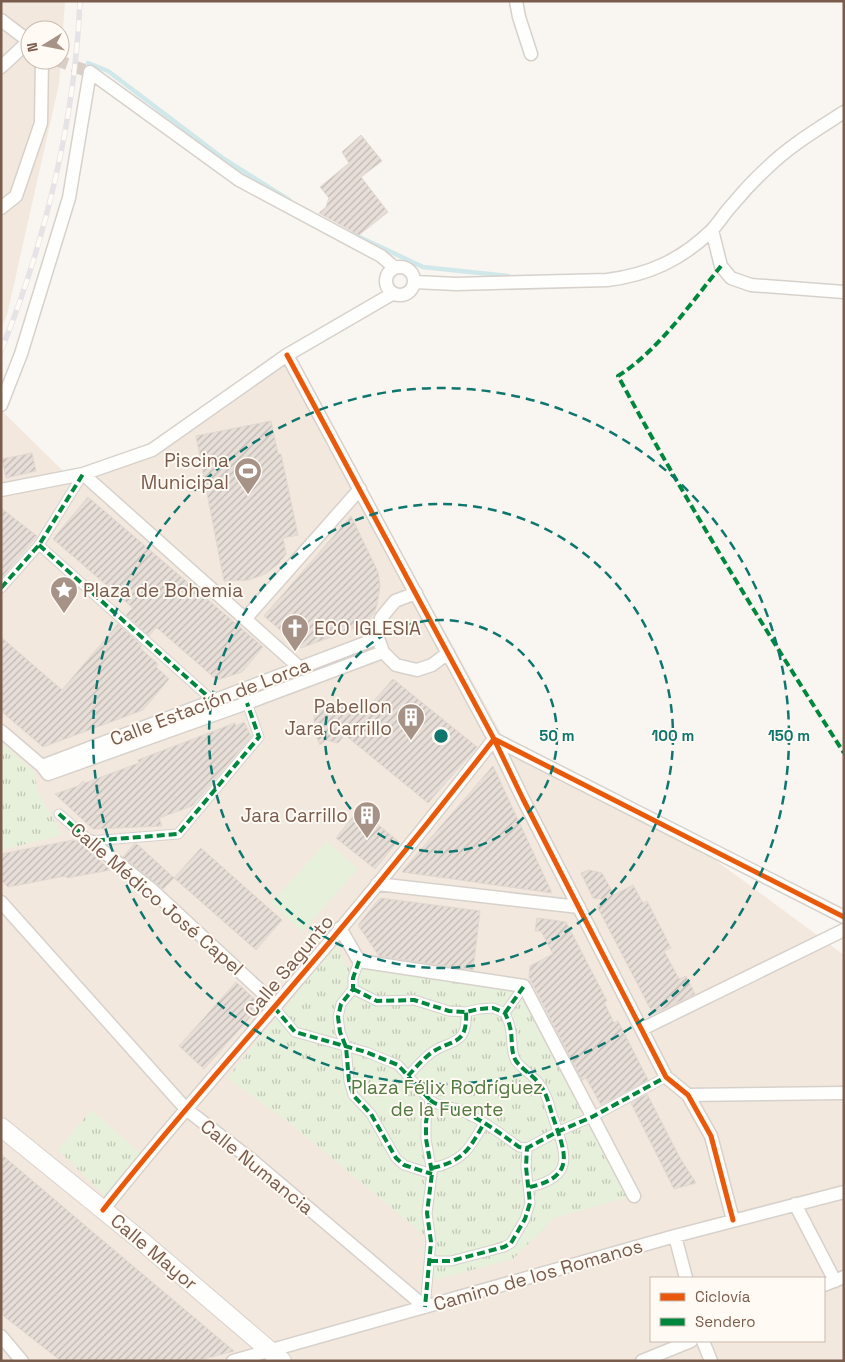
<svg xmlns="http://www.w3.org/2000/svg" width="845" height="1362" font-family="'Space Grotesk',sans-serif">
<defs>
<pattern id="park-tufts" width="24" height="20" patternUnits="userSpaceOnUse" patternTransform="scale(1.25)"><rect width="24" height="20" fill="#e7f0db"/><path d="M3 7l-1-3M5 7V3M7 7l1-3M15 17l-1-3M17 17v-4M19 17l1-3" fill="none" stroke="#c0c6b4"/></pattern>
<pattern id="building-hatch" width="6" height="6" patternUnits="userSpaceOnUse" patternTransform="scale(1.25)"><rect width="6" height="6" fill="#e6ded7"/><path d="M-1 1l2-2M0 6l6-6M5 7l2-2" fill="none" stroke="#bfb7b1"/></pattern>
</defs>
<rect width="100%" height="100%" fill="#f9f5f0"/>
<path fill="#f2e8de" fill-rule="evenodd" d="M1,1H65L59,84L7,315L1,329ZM30,30H60V60H30Z
M295,359L502,735L699,848L844,955V1361H1V410L63,471L100,464L151,443ZM651,1278H824V1341H651Z"/>
<path fill="#e7f0db" d="M327,841L358,869L302,932L271,903Z"/>
<path fill="url(#park-tufts)" d="M1,742L34,772L38,792L62,835L1,850Z
M337,944L346,966L524,986L631,1196L555,1218L513,1259L423,1283L429,1239L287,1121L227,1078Z
M91,1110L143,1156L108,1199L58,1150Z"/>
<g fill="none" stroke-linecap="round" stroke-linejoin="round">
<path stroke="#d0e8ea" stroke-width="4.5" d="M88,63L108,71L224,159L289,200
M353,234L423,267L508,276"/>
</g>
<path fill="url(#building-hatch)" stroke="#e2d8d2" d="M361,135L382,161L361,177L388,212L359,235L319,213L326,207L329,198L320,187L349,163L342,152Z
M271,421L278,454H281L298,535L283,538L286,554L278,564L265,574L249,580L224,581L196,436Z
M32,453L36,471L6,478L2,459Z
M88,497L263,647L242,672L217,680L156,627L149,636L126,615L133,608L53,539Z
M1,508L37,536L1,578Z
M351,516L378,572L380,586L377,605L374,613L366,624L301,648L264,616Z
M118,624L142,646L140,648L158,664L156,667L169,679L143,710L43,747L1,711V637L62,690Z
M393,679L477,747L428,803L345,735L338,743L326,740L320,745L314,731V714L319,706L323,709L329,704L338,701L347,708L353,701L365,711Z
M244,722L251,737L192,806L159,818L162,826L93,829L55,794L78,786L83,781L85,783L139,763L138,760L235,723L236,726Z
M493,766L552,893L402,872L428,841Z
M359,809L398,841L375,869L336,838Z
M73,840L80,842L110,870L67,878L65,876L8,887L1,880V854Z
M134,844H137L174,878L163,889L123,857Z
M201,848L282,920L256,950L174,878Z
M589,870L602,873L614,895L633,885L643,903L647,901L671,948L664,951L679,979L686,976L695,994L653,1014L597,906L608,900L593,898L581,873Z
M380,898L480,911L473,970L379,956L358,925Z
M537,918L566,922L607,1001L604,1002L614,1023L618,1021L648,1080L601,1105L586,1078L582,1080L529,977L530,966L553,954L541,931H535Z
M236,982L261,1005L204,1069L179,1046Z
M647,1094L680,1158L696,1183L674,1189L631,1103Z
M1,1154L88,1228L234,1351L196,1361H61L1,1314Z"/>
<g fill="none" stroke-linecap="round" stroke-linejoin="round">
<path stroke="#d9cfc7" stroke-width="12" stroke-dasharray="12 6" stroke-linecap="butt" d="M56,60L90,72"/>
<g stroke="#d7d1cb" stroke-width="11">
<path id="pedestrian" d="M39,545L213,701
M1,588L39,545L83,474
M59,814L90,841L178,834L259,737L247,703
M359,961L353,978V989L341,1004L338,1017L340,1032L346,1047L349,1081L353,1095L371,1114L396,1158L404,1165L432,1174
M353,989L377,1001L414,1000L449,1011L466,1012L479,1009L493,1008L505,1013C507,1018 509,1022 510,1027C513,1038 510,1051 516,1061C522,1069 532,1075 538,1082C547,1093 549,1105 553,1117C565,1153 577,1176 530,1187
M274,1007L295,1032L366,1052L398,1065L430,1100L426,1122V1139L432,1173L427,1213L431,1242L425,1307
M505,1013L524,986
M408,1076C415,1068 422,1060 431,1053C450,1039 468,1047 466,1012
M430,1100C440,1108 449,1105 459,1110C481,1119 500,1133 519,1147L527,1148L557,1132L592,1117L666,1077
M432,1168C462,1162 470,1149 484,1123
M430,1261H451L504,1247L511,1243L525,1219L530,1203L526,1167L527,1148"/>
</g>
<g stroke="#d7d1cb" stroke-width="15">
<path id="minor" d="M516,1L519,17L531,54
M1,20L30,42
M1,67L29,41
M1,208L16,196L41,123L42,60
M712,230L721,266L731,278L751,285L844,292
M386 281a14 14 0 1 1 28 0a14 14 0 1 1-28 0Z
M415,282L456,284L607,280C648,275 681,260 711,231C719,223 725,212 733,204C743,192 755,179 767,168C789,146 818,129 844,112
M287,355L494,739L523,799L666,1077L688,1095L711,1136L733,1220
M1,405L21,354L69,198L90,72L239,180L381,256L395,268
M83,474L300,668
M1,490L83,474L152,450L287,355L392,294
M416,593L395,601L381,618L378,638L383,652L396,665L417,670L432,665L448,653
M246,618L360,489
M1,731L42,766L48,774L247,703L383,652
M42,766L378,638
M90,841L151,889L276,1005
M377,884L579,907
M1,902L186,1109L253,1161L425,1307
M340,928L359,961L524,986L634,1196
M642,1029L844,930
M688,1095L844,1093
M795,1204L835,1281
M103,1210C159,1139 218,1072 276,1005C351,918 424,829 494,739L844,917
M675,1236L686,1278
M824,1285L844,1277
M1,1336L22,1361
M703,1341L711,1361
M233,1361L675,1236L844,1192
M642,1361L691,1341"/>
</g>
<g stroke="#d9d2cb" stroke-width="20">
<path id="secondary" d="M1,1127L144,1243L282,1361"/>
</g>
<use href="#pedestrian" stroke="#fefefd" stroke-width="9"/>
<use href="#minor" stroke="#fefefd" stroke-width="12"/>
<use href="#secondary" stroke="#fefefd" stroke-width="18"/>
<g stroke="#e6e3e7" stroke-width="5.5">
<path id="rail" d="M1,351C45,243 75,119 80,1"/>
</g>
<use href="#rail" stroke="#fffaf3" stroke-width="4" stroke-dasharray="11" stroke-linecap="butt"/>
<path stroke="#00873e" stroke-width="4" stroke-dasharray="8 4" stroke-linecap="butt" d="M721,266C691,303 659,350 618,376C688,505 765,630 844,753
M39,545L213,701
M1,588L39,545L83,474
M59,814L90,841L178,834L259,737L247,703
M359,961L353,978V989L341,1004L338,1017L340,1032L346,1047L349,1081L353,1095L371,1114L396,1158L404,1165L432,1174
M353,989L377,1001L414,1000L449,1011L466,1012L479,1009L493,1008L505,1013C507,1018 509,1022 510,1027C513,1038 510,1051 516,1061C522,1069 532,1075 538,1082C547,1093 549,1105 553,1117C565,1153 577,1176 530,1187
M274,1007L295,1032L366,1052L398,1065L430,1100L426,1122V1139L432,1173L427,1213L431,1242L425,1307
M505,1013L524,986
M408,1076C415,1068 422,1060 431,1053C450,1039 468,1047 466,1012
M430,1100C440,1108 449,1105 459,1110C481,1119 500,1133 519,1147L527,1148L557,1132L592,1117L666,1077
M432,1168C462,1162 470,1149 484,1123
M430,1261H451L504,1247L511,1243L525,1219L530,1203L526,1167L527,1148"/>
<g stroke="#fffaf3" stroke-width="8">
<path id="cycleway" d="M287,355L494,739L523,799L666,1077L688,1095L711,1136L733,1220
M103,1210C159,1139 218,1072 276,1005C351,918 424,829 494,739L844,917"/>
</g>
<use href="#cycleway" stroke="#e8590c" stroke-width="5"/>
</g>
<g fill="none" stroke="#0f766e" stroke-width="2.5" stroke-dasharray="9 6">
<circle cx="441" cy="736" r="116"/>
<circle cx="441" cy="736" r="232"/>
<circle cx="441" cy="736" r="348"/>
</g>
<defs>
<g id="stadium-pin" transform="scale(1.4375)"><path d="M0 17L-7.5 6A9.5 9.5 0 1 1 7.5 6Z" fill="#a69286" stroke="#fffaf3"/><path d="M0-5a6.5 5 0 1 0 0 10a6.5 5 0 1 0 0-10ZM-3.5-1.8h7v3.6h-7Z" fill="#fff"/></g>
<g id="sight-pin" transform="scale(1.4375)"><path d="M0 17L-7.5 6A9.5 9.5 0 1 1 7.5 6Z" fill="#a69286" stroke="#fffaf3"/><path d="M0-6L1.8-2.2L6-1.7L2.9 1.2L3.7 5.4L0 3.3L-3.7 5.4L-2.9 1.2L-6-1.7L-1.8-2.2Z" fill="#fff"/></g>
<g id="church-pin" transform="scale(1.4375)"><path d="M0 17L-7.5 6A9.5 9.5 0 1 1 7.5 6Z" fill="#a69286" stroke="#fffaf3"/><path d="M-1.2-6h2.4v3.5h3.3v2.4h-3.3V6h-2.4V-.1h-3.3v-2.4h3.3Z" fill="#fff"/></g>
<g id="building-pin" transform="scale(1.4375)"><path d="M0 17L-7.5 6A9.5 9.5 0 1 1 7.5 6Z" fill="#a69286" stroke="#fffaf3"/><path d="M-4-6H4V6H1V3H-1V6H-4ZM-2.5-4.3h1.7v1.8h-1.7ZM.8-4.3h1.7v1.8H.8ZM-2.5-1h1.7V.8h-1.7ZM.8-1h1.7V.8H.8Z" fill="#fff"/></g>
</defs>
<g fill-rule="evenodd">
<use href="#stadium-pin" x="248" y="471"/>
<use href="#sight-pin" x="64" y="590"/>
<use href="#church-pin" x="295" y="628"/>
<use href="#building-pin" x="411" y="717"/>
<use href="#building-pin" x="367" y="815"/>
</g>
<g text-anchor="middle" dominant-baseline="central" stroke-width="4" stroke-linejoin="round" paint-order="stroke">
<g font-size="19" fill="#7a5c4d" stroke="#fffaf3" text-anchor="end">
<text x="229" y="460">Piscina<tspan x="229" dy="22">Municipal</tspan></text>
<text x="83" y="590" text-anchor="start">Plaza de Bohemia</text>
<text x="314" y="628" text-anchor="start">ECO IGLESIA</text>
<text x="392" y="706">Pabellon<tspan x="392" dy="22">Jara Carrillo</tspan></text>
<text x="348" y="815">Jara Carrillo</text>
</g>
<g font-size="19" fill="#7a5c4d" stroke="#fffaf3">
<text transform="translate(210 702) rotate(-21)">Calle Estación de Lorca</text>
<text transform="translate(157 899) rotate(41)">Calle Médico José Capel</text>
<text transform="translate(289 966) rotate(-50)">Calle Sagunto</text>
<text transform="translate(257 1167) rotate(39)">Calle Numancia</text>
<text transform="translate(154 1252) rotate(40)">Calle Mayor</text>
<text transform="translate(538 1275) rotate(-16)">Camino de los Romanos</text>
</g>
<g font-size="19" fill="#537a41" stroke="#fffaf3">
<text x="447" y="1087">Plaza Félix Rodríguez<tspan x="447" dy="22">de la Fuente</tspan></text>
</g>
</g>
<circle cx="441" cy="736" r="8" fill="#0f766e" stroke="#fffaf3" stroke-width="2.5"/>
<g font-size="15" text-anchor="middle" font-weight="bold" fill="#0f766e" stroke="#fffaf3" stroke-width="4" stroke-linejoin="round" paint-order="stroke">
<text x="557" y="741">50 m</text>
<text x="673" y="741">100 m</text>
<text x="789" y="741">150 m</text>
</g>
<rect width="845" height="1362" fill="none" stroke="#7a5c4d" stroke-width="5"/>
<rect x="650" y="1277" width="175" height="65" fill="#fffaf3" stroke="#cabbb1"/>
<rect x="660" y="1293" width="25" height="8" fill="#e8590c" stroke="#cabbb1"/>
<text x="695" y="1302" font-size="15" fill="#7a5c4d">Ciclovía</text>
<rect x="660" y="1318" width="25" height="8" fill="#00873e" stroke="#cabbb1"/>
<text x="695" y="1327" font-size="15" fill="#7a5c4d">Sendero</text>
<g transform="translate(45 45) rotate(260)"><circle r="24" fill="#fffaf3" stroke="#cabbb1"/>
<path d="M0-4L9 19L0 12L-9 19Z" fill="#a69286"/>
<text y="-8" font-size="14" font-weight="bold" text-anchor="middle" fill="#7a5c4d">N</text>
</g>
</svg>
